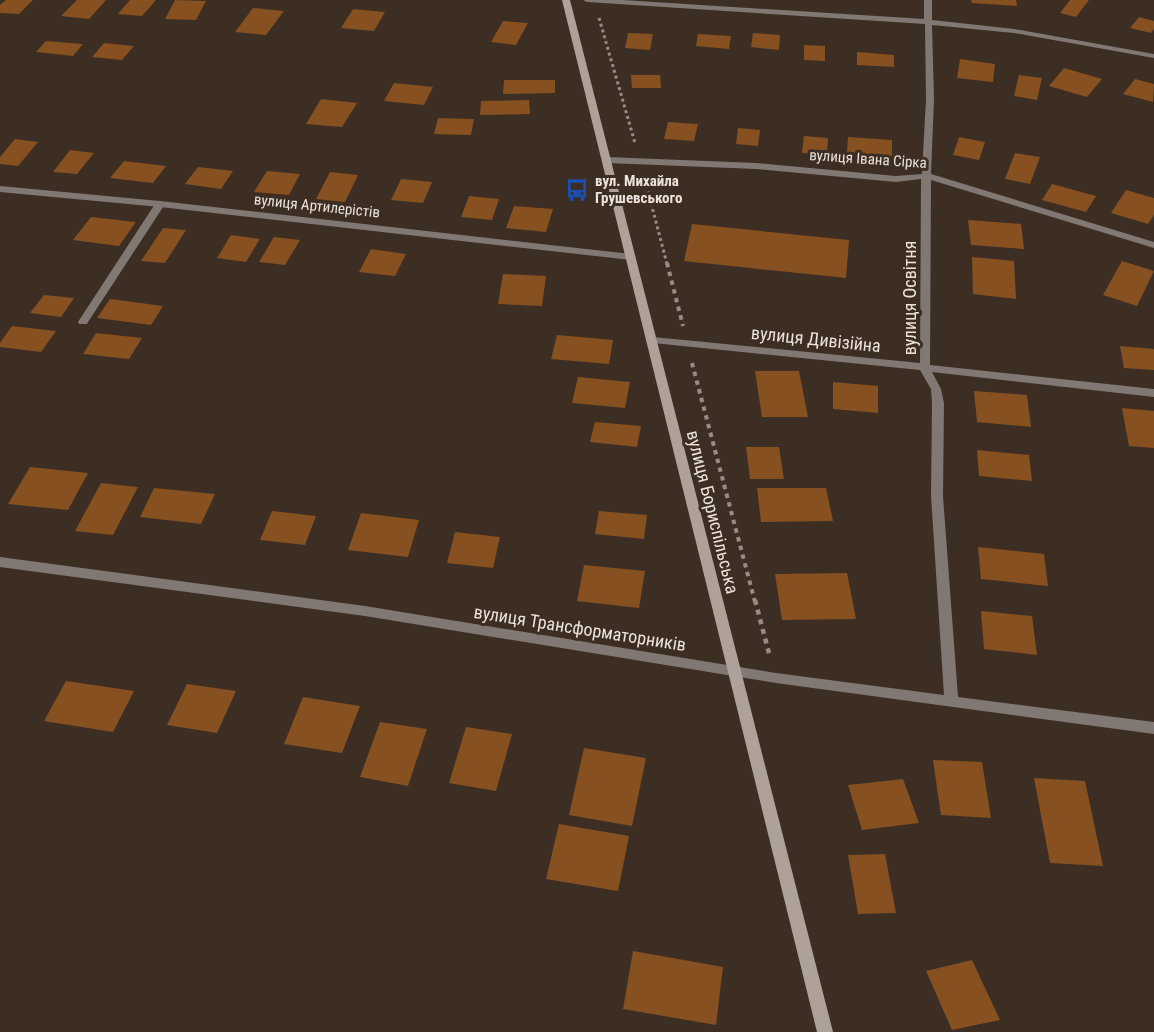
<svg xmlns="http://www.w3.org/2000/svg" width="1154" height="1032" font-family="'Roboto Condensed',sans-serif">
<rect width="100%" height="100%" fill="#3c2e23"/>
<path fill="#875020" d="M6,0H33L19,14L0,13V5Z
M77,0H106L89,19L61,16Z
M130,0H156L142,16L118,14Z
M175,0L206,1L196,20L165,19Z
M971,0H1016L1017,6L972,3Z
M1070,0H1089L1076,17L1060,13Z
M253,8L284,11L266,35L235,32Z
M353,9L385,12L374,31L341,28Z
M1139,17L1154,21V29L1151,33L1130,28Z
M503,21L528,23L516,45L491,42Z
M628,33L653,34L650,50L625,48Z
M753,33L780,35L779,50L751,47Z
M698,34L731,36L729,49L696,46Z
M46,41L83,44L73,56L36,52Z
M104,43L134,46L122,60L92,57Z
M804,45L825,46V61L804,60Z
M857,52L894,55V67L857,65Z
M960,59L995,64L993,82L957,78Z
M1064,68L1102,79L1087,97L1049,86Z
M631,75H660L661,88H632Z
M1019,75L1042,78L1037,100L1014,96Z
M1135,79L1154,84L1153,102L1123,94Z
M504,80H555V93L503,94Z
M394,83L433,87L424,105L384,101Z
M321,99L357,103L342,127L306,124Z
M529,100L530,114L480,115L481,101Z
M438,118L474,119L471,135L434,134Z
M668,122L698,124L694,141L664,139Z
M738,128L760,130L758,146L736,144Z
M804,136L828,138L827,155L802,153Z
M848,137L892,140V156L847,152Z
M959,137L985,142L979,160L953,155Z
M15,139L38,142L18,166L0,164V157Z
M70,150L94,153L77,174L53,172Z
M1015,153L1040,157L1030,184L1005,179Z
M124,161L166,166L153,183L110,178Z
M198,167L233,171L221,189L185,184Z
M267,171L300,174L289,195L254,192Z
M330,172L358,175L345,202L316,199Z
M401,179L432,182L423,203L391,200Z
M1052,184L1096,196L1086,212L1042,200Z
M1126,190L1154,198V215L1148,224L1111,213Z
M469,196L499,199L492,220L461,217Z
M514,206L553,209L546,232L506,228Z
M91,217L136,222L119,246L73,240Z
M968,220L1021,224L1024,249L971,245Z
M692,224L849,240L846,278L684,261Z
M163,228L186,230L165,263L141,261Z
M231,235L260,239L246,262L217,258Z
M274,237L300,240L285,265L259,262Z
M371,249L406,254L395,276L359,272Z
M972,257L1014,261L1016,299L973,294Z
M1122,261L1154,271L1137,306L1103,295Z
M503,274L546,276L542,306L498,304Z
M44,295L74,298L61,317L30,313Z
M110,299L163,306L151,325L97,318Z
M12,326L56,331L41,352L0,347V343Z
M96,333L142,338L129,359L83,354Z
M557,335L613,340L609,364L551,359Z
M1120,346L1154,349V370L1124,368Z
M755,371H799L808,417H762Z
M578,377L630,382L625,408L572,403Z
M833,382L878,386V413L833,409Z
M974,391L1027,395L1031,427L977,422Z
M1122,408L1154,411V448L1129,446Z
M595,422L641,426L637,447L590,442Z
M746,447H779L784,479H750Z
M977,450L1029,455L1032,481L979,476Z
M30,467L88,473L68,510L8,504Z
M101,483L138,487L113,535L75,531Z
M154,488L215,494L201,524L140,517Z
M757,488H826L833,521L761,522Z
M272,511L316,516L305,545L260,540Z
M599,511L647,515L644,539L595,534Z
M361,513L419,520L408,557L348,550Z
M455,532L500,537L493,568L447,563Z
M978,547L1044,554L1048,586L981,579Z
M584,565L645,571L639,608L577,601Z
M847,573L856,619L782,620L775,574Z
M981,611L1032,616L1037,655L984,649Z
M66,681L134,691L113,732L44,721Z
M187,684L236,691L217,733L167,725Z
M303,697L360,706L342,753L284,744Z
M380,722L427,729L408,786L360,777Z
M466,727L512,734L496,791L449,783Z
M584,748L646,758L632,826L569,815Z
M933,760L982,762L991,818L941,815Z
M1034,778L1085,781L1103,866L1050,863Z
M903,779L919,823L862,830L848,785Z
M559,824L629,836L618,891L546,879Z
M885,854L896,913L858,914L848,855Z
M633,951L723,967L716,1025L623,1009Z
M972,960L1000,1020L952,1030L926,971Z"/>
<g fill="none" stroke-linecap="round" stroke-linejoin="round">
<path stroke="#988c84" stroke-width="3" stroke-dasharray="3 3" stroke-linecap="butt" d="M599,18L635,143
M645,180L667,264"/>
<path stroke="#988c84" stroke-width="4" stroke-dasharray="4.5 4.5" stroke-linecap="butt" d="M667,263L683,326
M692,363L755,602"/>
<path stroke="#988c84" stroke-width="4.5" stroke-dasharray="5 5" stroke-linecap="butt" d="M755,600L770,657"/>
<path fill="#817874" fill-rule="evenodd" d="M160,201L165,204L88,322L87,324H79L78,322L155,204Z"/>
<path fill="#817874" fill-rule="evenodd" d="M583,0H623L924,19V0H932V20L1014,29L1154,54V58L1014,33L932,25L934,99L931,174L1154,242V248L931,180L930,365L1154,389V397L932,372L941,389L944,403L943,496L958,697L1154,722V734L776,683L365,616L0,567V557L365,606L776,673L944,695L931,496L932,403L931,389L920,370L653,343L648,340L653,337L920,363L921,179L896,182L756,169L607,163L602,160L607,157L756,163L896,176L922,174L926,99L925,24L587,2Z
M0,186L160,201L631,254L636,257L631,260L160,207L0,192Z"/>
<path fill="#aea19a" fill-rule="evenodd" d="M562,0H570L833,1032H817Z"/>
</g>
<defs>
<g id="bus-bare" transform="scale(1.8)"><path d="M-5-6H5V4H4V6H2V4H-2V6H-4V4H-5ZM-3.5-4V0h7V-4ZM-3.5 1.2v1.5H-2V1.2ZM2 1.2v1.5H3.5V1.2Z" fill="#1a4fb4" stroke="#3c2e23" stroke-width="2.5" paint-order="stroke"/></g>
</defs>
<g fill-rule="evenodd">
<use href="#bus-bare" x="577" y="190"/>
</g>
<g text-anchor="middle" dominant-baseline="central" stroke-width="6" stroke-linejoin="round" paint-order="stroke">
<g font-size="15" fill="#ece2dc" stroke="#3c2e23">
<text transform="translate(868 159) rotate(4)">вулиця Івана Сірка</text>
<text transform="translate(317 206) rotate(6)">вулиця Артилерістів</text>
</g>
<g font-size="15" font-weight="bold" fill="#ece2dc" stroke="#3c2e23" text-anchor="start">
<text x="595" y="181">вул. Михайла<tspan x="595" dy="17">Грушевського</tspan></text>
</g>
<g font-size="18" fill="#ece2dc" stroke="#3c2e23">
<text transform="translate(909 298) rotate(-90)">вулиця Освітня</text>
<text transform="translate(816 339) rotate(6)">вулиця Дивізійна</text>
<text transform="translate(713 512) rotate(76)">вулиця Бориспільська</text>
<text transform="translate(580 628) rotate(9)">вулиця Трансформаторників</text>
</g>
</g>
</svg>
